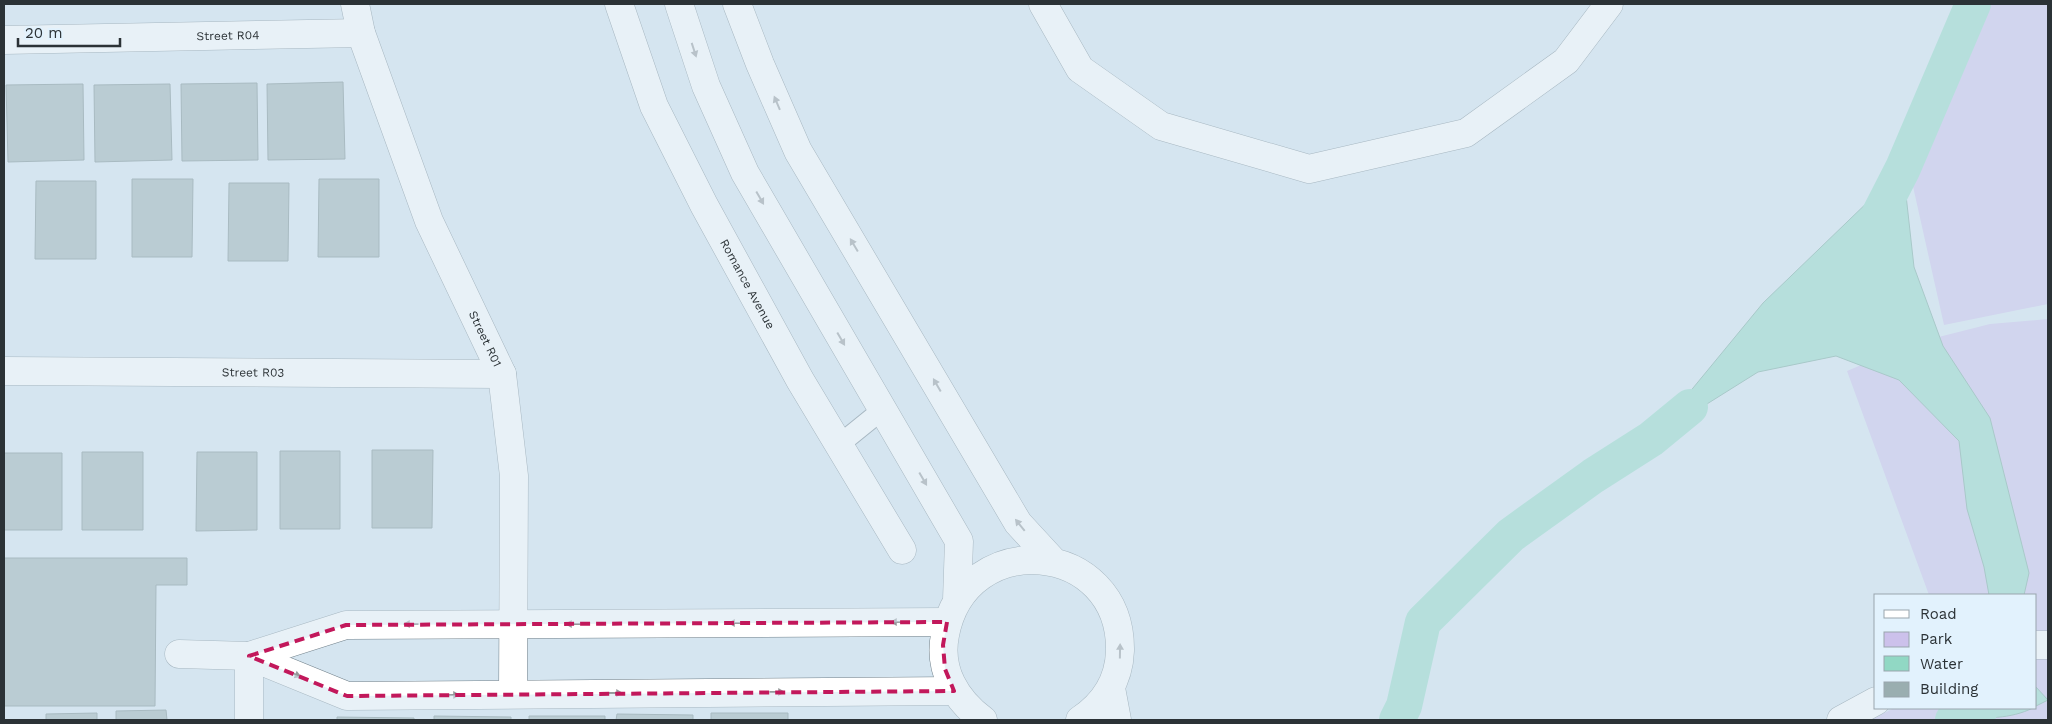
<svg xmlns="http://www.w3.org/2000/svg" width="2052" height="724" font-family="'Work Sans',sans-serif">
<rect width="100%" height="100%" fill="#d5e5f0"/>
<path fill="#ccc1eb" d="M1956,4H1973L1965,22Z
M1986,4H2048V304L1944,325L1912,182L1979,16Z
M2048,319V720H1871L1894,708H2036V595H1929L1847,371L1911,344L1990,324Z"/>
<path fill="#91d8c4" stroke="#72a699" d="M1903,168L1914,267L1943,346L1990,418L2029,573L2024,595H1989L1984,567L1967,509L1959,441L1899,380L1836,356L1758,372L1651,439L1763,303Z
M2036,687L2048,700L2036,706Z
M1967,708H2033C2010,719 1986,719 1961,716Z"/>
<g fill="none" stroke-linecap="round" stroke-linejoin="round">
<path stroke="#91d8c4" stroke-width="36" d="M1880,213L1903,168L1973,4
M1397,720L1404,706L1423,622L1511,535L1593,476L1651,439L1690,407
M1953,720L1981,708"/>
</g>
<path fill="#9aaeb0" stroke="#728688" d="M343,82L345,159L268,160L267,84Z
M257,83L258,160L182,161L181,84Z
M83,84L84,160L8,162L6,85Z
M170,84L172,160L95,162L94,85Z
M132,179H193L192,257H132Z
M319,179H379V257H318Z
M36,181H96V259H35Z
M229,183H289L288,261H228Z
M372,450H433L432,528H372Z
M280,451H340V529H280Z
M82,452H143V530H82Z
M197,452H257V530L196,531Z
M4,453H62V530H4Z
M4,558H187V585H156L155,706H4Z
M166,710L167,720H116V711Z
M97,713V720H46V714Z
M711,713H788V720H711Z
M617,714L693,715V720H616Z
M434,716L511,717V720H434Z
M529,716H605V720H529Z
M337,717L414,718V720H337Z"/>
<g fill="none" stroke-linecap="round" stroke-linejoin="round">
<g stroke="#71808a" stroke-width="21">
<path id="lane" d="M840,444L882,410"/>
</g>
<g stroke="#71808a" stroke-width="29">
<g id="street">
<path id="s1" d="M355,4L361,33L429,221L502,374L514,476L513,694"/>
<path id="s2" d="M619,4L654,106L704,205L800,380L902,550"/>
<path d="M1043,4L1080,69L1161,126L1309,169L1466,133L1566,61L1609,4"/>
<path id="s3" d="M4,40L361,33"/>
<path id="s4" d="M4,371L502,374"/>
<path d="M2036,645H2048"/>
<path d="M179,654L249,656L346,625L947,622"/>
<path d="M249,656L347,696L954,691"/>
<path d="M249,656V720"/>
<path d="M1841,720L1876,701"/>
</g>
</g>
<g stroke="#71808a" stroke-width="29">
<path id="secondary" d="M679,4L706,86L745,173L959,541L957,600
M737,4L760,64L798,151L1018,523L1053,561
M1111,688L1117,720
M983,720C956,700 938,670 945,635C965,526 1122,540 1120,651C1119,680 1104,704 1080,720"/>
</g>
<use href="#lane" stroke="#fff" stroke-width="19"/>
<use href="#street" stroke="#fff" stroke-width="28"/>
<use href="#secondary" stroke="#fff" stroke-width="28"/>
</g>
<defs><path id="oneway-solid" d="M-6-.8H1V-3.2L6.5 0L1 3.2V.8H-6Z" transform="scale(1.25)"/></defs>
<g fill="#95989a">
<use href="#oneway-solid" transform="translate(694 50) rotate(72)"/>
<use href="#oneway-solid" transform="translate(777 103) rotate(-113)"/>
<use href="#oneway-solid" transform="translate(760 198) rotate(60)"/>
<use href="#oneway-solid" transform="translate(854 245) rotate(-121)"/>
<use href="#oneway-solid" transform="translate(841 339) rotate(60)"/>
<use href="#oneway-solid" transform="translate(937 385) rotate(-120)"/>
<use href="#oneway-solid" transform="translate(923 479) rotate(60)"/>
<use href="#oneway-solid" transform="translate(1020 525) rotate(-129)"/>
<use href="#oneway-solid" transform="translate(898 622) rotate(180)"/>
<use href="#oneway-solid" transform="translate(736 623) rotate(180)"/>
<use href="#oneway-solid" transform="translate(411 624) rotate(180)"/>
<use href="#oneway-solid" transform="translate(573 624) rotate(180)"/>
<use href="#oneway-solid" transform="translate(1120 651) rotate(-89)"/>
<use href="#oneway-solid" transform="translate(294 674) rotate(22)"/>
<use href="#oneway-solid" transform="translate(777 692)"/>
<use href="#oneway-solid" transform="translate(615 693)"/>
<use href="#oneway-solid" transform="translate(452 695) rotate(-1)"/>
</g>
<path d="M0 0H2052V724H0ZM947,622L943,645L945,669L954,691L347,696L249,656L346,625Z" fill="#d5e5f0" fill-opacity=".55" fill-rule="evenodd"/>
<path fill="none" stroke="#c2185b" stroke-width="4" stroke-dasharray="10 6" stroke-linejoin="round" d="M947,622L943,645L945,669L954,691L347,696L249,656L346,625Z"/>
<g text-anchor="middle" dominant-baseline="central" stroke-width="4" stroke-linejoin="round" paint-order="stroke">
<g font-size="12" fill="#2b3236" stroke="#e2f2fd">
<text stroke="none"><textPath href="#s3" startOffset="224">Street R04</textPath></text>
<text stroke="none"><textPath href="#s2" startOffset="309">Romance Avenue</textPath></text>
<text stroke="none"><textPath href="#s1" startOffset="360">Street R01</textPath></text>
<text stroke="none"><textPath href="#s4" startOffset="249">Street R03</textPath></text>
</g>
</g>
<rect width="2052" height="724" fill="none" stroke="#2b3236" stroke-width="10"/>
<rect x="1874" y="594" width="162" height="115" fill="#e2f2fd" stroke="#99a5ad"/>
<rect x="1884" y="610" width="25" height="8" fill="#ffffff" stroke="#99a5ad"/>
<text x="1920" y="619" font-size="15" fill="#2b3236">Road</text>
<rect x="1884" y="632" width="25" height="15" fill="#ccc1eb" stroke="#99a5ad"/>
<text x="1920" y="644" font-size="15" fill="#2b3236">Park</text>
<rect x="1884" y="656" width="25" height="15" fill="#91d8c4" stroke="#99a5ad"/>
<text x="1920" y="669" font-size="15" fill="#2b3236">Water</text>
<rect x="1884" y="682" width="25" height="15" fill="#9aaeb0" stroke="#99a5ad"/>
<text x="1920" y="694" font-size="15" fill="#2b3236">Building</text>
<path d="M18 38v8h102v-8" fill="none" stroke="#2b3236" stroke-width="2.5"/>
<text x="25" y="38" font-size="15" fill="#2b3236" stroke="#e2f2fd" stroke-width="4" paint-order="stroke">20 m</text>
</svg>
